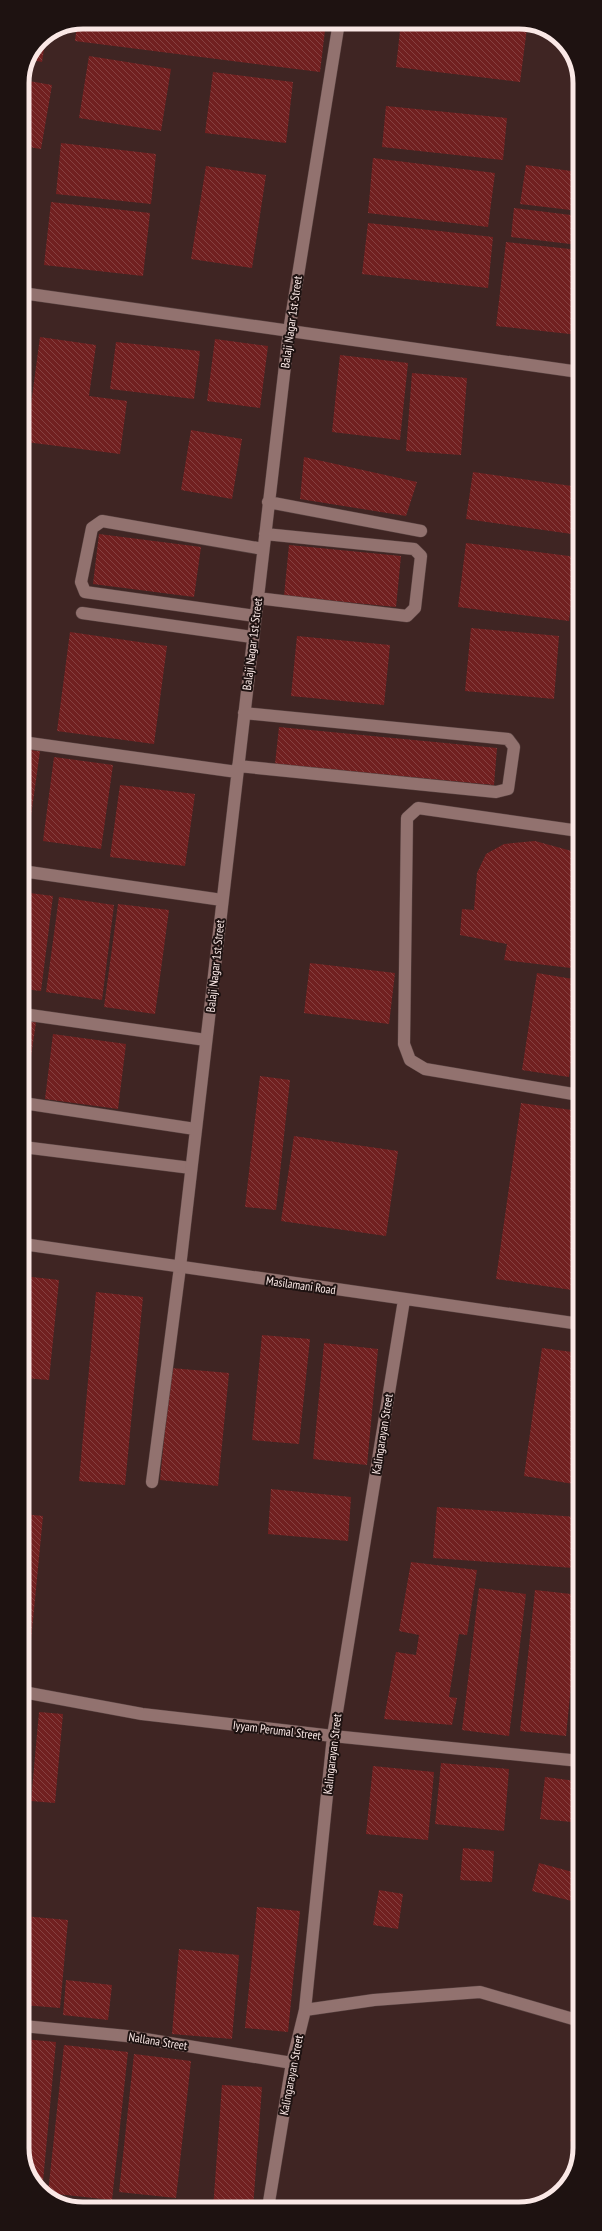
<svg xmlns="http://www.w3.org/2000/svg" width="602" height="2231" font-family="'PT Sans Narrow',sans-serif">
<defs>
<pattern id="building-back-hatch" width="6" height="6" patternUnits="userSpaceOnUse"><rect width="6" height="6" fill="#712020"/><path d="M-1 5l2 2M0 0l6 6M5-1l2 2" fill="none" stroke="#864040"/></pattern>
</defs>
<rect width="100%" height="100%" fill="#3f2523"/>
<path fill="url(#building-back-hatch)" d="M83,22H326L320,72L75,41L77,25Z
M401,22H481L527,28L520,82L396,67Z
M46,37L42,62L32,60L40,40Z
M89,56L171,69L161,131L79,118Z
M213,72L293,82L286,143L205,133Z
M23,80L52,85L41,149L22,146Z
M386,106L507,118L503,160L382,147Z
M61,143L156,154L151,204L56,194Z
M373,158L495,173L488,227L368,213Z
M526,165L579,172V211L520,204Z
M206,166L266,175L252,268L191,259Z
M51,202L150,213L143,276L44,265Z
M514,208L579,216V245L511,237Z
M368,223L493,237L488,288L362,274Z
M506,242L579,250V335L496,326Z
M40,337L96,345L89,396L127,401L120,454L26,442Z
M215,339L268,346L260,408L207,401Z
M116,342L200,351L194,399L110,389Z
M340,355L408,363L400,440L332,432Z
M412,373L467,378L461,455L406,451Z
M191,430L242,439L232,499L181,490Z
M304,457L417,482L406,516L300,499Z
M473,472L579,487V535L466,519Z
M99,534L201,547L194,597L93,584Z
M466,543L577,557L569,621L458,607Z
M289,545L401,556L396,607L284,596Z
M471,628L559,636L554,699L465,691Z
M70,632L167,646L154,744L57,731Z
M297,636L390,645L384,705L291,696Z
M279,727L497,748L494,785L275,764Z
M22,749L40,751L27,845L22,844Z
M54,757L113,765L101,849L43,841Z
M120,785L195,794L185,866L110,857Z
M535,841L579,853V969L504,960L507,944L460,935L462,909L474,910L477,873L486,854L504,844Z
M22,892L53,896L41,991L23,989Z
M59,897L114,905L102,1000L46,992Z
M118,904L169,910L155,1014L104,1007Z
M310,963L395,973L389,1024L304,1013Z
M537,973L579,980V1006L569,1077L522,1070Z
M23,1020L36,1022L26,1092H23Z
M53,1034L126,1044L118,1109L45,1099Z
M260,1076L290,1080L276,1210L245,1207Z
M521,1103L579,1111V1291L496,1279Z
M294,1136L398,1151L386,1236L281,1221Z
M23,1276L59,1280L49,1380L23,1378Z
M96,1292L143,1297L125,1485L79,1481Z
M262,1335L310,1339L299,1444L252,1440Z
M324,1343L378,1349L367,1465L313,1459Z
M542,1348L580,1353V1485L524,1476Z
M171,1368L229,1373L218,1486L160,1480Z
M271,1489L351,1497L348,1541L268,1534Z
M437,1507L577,1517L573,1568L433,1558Z
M23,1514L43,1516L30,1651H23Z
M411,1562L477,1570L467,1635L459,1634L449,1697L457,1698L452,1725L384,1719L396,1652L416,1655L419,1635L399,1631Z
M479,1588L526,1594L509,1736L462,1730Z
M535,1590L580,1595L566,1736L520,1731Z
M579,1690H580V1738L574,1737Z
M23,1708L29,1709L24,1771H23Z
M39,1712L63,1714L55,1803L31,1801Z
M441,1763L509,1769L504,1831L435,1824Z
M373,1766L434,1772L428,1840L366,1834Z
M545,1777L576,1781L572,1822L540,1819Z
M463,1848L494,1851L492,1882L460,1880Z
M539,1863L580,1874L572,1901L532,1891Z
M379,1890L403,1894L398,1929L373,1925Z
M257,1907L300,1911L288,2032L245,2028Z
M23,1916L68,1920L60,2008L23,2005Z
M179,1949L239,1955L232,2039L172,2034Z
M66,1980L112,1985L108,2020L63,2015Z
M23,2039L56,2042L42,2192L23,2160Z
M64,2045L128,2052L112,2200L48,2193Z
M134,2054L191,2061L176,2198L119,2192Z
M222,2085L262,2087L253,2208L213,2209Z
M580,2119V2145L570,2141Z"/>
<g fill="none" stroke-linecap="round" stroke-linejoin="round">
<g stroke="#584240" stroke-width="13">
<path id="service" d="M23,1147L191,1168
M152,1482L180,1267"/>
</g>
<g stroke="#584240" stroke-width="13">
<path id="minor" d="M22,293L579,372
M268,502L421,531
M257,598L407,616L415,608L421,556L414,549L265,534
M82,613L252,637
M255,616L85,592L81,582L92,528L102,521L263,549
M22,742L237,772
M238,766L496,792L508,789L514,747L508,739L244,713
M579,831L418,808L407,818L404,1044L410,1060L425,1069L579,1095
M22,871L222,900
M23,1014L206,1040
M23,1103L195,1129
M23,1244L580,1324
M180,1267L289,331L339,22
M23,1692L142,1714L333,1736L580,1761
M305,2010L374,2000L480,1992L580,2021
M23,2026L127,2036L292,2063
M268,2208L292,2063L305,2010L333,1736L404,1300"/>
</g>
<use href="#service" stroke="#92726f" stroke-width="12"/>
<use href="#minor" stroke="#92726f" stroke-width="12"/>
</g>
<g text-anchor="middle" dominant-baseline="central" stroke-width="4" stroke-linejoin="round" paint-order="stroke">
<g font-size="12" fill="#fae8e6" stroke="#1e1211">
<text transform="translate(291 322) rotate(-82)">Balaji Nagar 1st Street</text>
<text transform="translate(252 644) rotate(-83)">Balaji Nagar 1st Street</text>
<text transform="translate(215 966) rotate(-84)">Balaji Nagar 1st Street</text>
<text transform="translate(301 1285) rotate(8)">Masilamani Road</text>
<text transform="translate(382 1434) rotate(-81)">Kalingarayan Street</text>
<text transform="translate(277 1730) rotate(7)">Iyyam Perumal Street</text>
<text transform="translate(332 1754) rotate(-83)">Kalingarayan Street</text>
<text transform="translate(158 2041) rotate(9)">Nallana Street</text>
<text transform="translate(291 2075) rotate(-79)">Kalingarayan Street</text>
</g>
</g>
<path d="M0 0H602V2231H0ZM83 29H519A54 54 0 0 1 573 83V2148A54 54 0 0 1 519 2202H83A54 54 0 0 1 29 2148V83A54 54 0 0 1 83 29Z" fill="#1e1211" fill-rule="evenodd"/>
<path fill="none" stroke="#fae8e6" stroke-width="5" d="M83 29H519A54 54 0 0 1 573 83V2148A54 54 0 0 1 519 2202H83A54 54 0 0 1 29 2148V83A54 54 0 0 1 83 29Z"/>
</svg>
